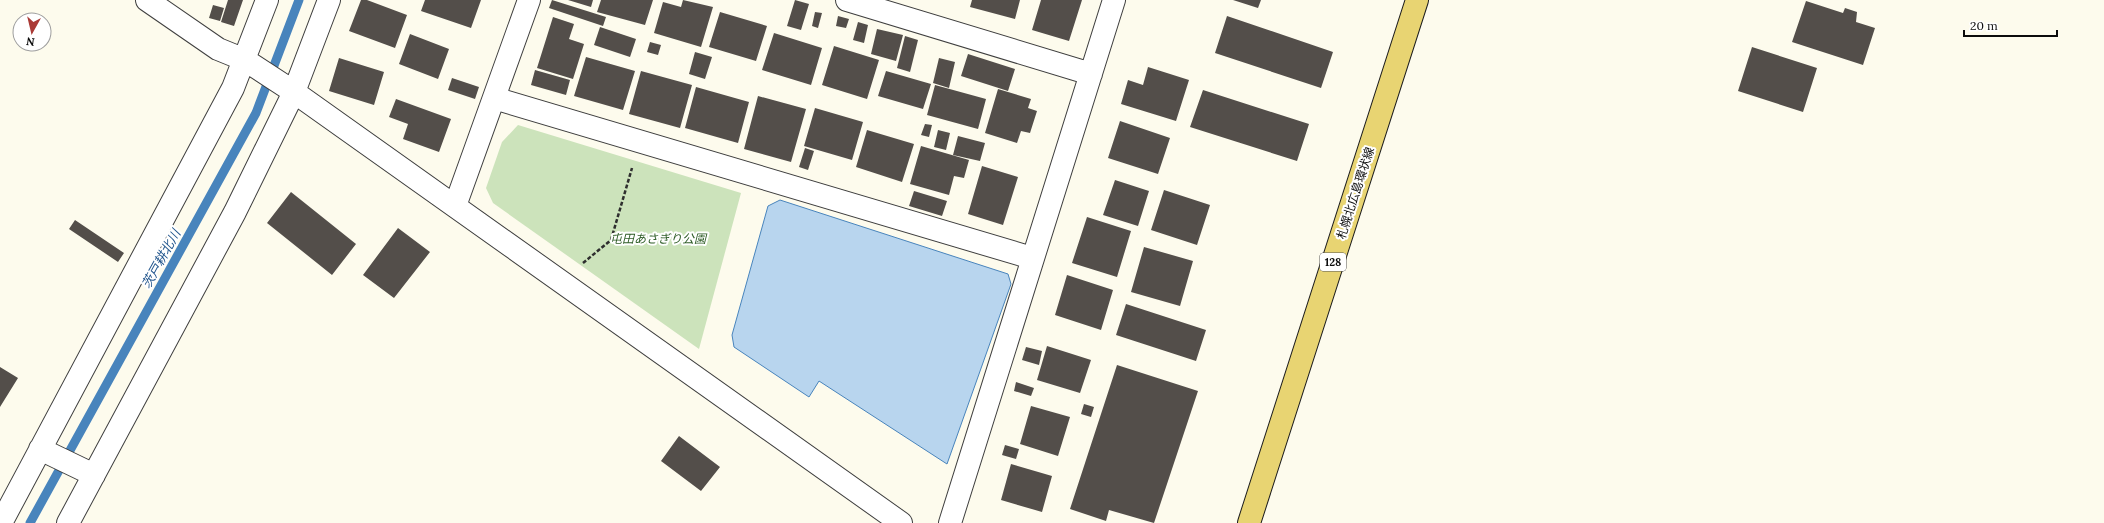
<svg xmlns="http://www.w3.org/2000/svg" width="2104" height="523" font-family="Lora,'Noto Sans JP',serif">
<rect width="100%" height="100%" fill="#fdfbed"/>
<path fill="#cce3bb" d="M518,125L741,193L699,349L493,203L486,188L502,142Z"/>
<path fill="#b8d5ee" stroke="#4884bc" d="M780,200L1008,274L1011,284L947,464L819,381L809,397L734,347L732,335L768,206Z"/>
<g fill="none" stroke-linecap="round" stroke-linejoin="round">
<path stroke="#4884bc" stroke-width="9" d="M30,523L256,113L299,0"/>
</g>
<path fill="#534e4a" d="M228,0H243L234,26L221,22Z
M361,0H367L407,15L395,48L349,31Z
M425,0H481L471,28L421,11Z
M552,0L606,17L603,26L549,8Z
M568,0H593L591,7Z
M601,0H653L645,25L597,12Z
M683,0L713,7L701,47L654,33L663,2L681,7Z
M795,0L809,4L801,30L787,26Z
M972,0H1020L1015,19L970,7Z
M1041,0H1082L1069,41L1032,30Z
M1233,0H1261L1258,8Z
M1806,1L1843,13L1845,8L1857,12L1856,22L1875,28L1863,65L1792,42Z
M213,5L224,8L220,21L209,18Z
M720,12L767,26L756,61L709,47Z
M815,12L822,13L818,28L812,26Z
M838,16L849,19L846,28L836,26Z
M1227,16L1333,52L1321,88L1215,53Z
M553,17L574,24L569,39L584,44L573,79L537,68Z
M858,22L868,25L864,43L853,40Z
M600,27L636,39L630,57L594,45Z
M877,29L903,35L896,61L871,54Z
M774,33L822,48L811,85L762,70Z
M410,34L449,49L438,79L399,64Z
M905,36L918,40L910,72L897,68Z
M650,42L661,45L658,55L647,52Z
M834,46L879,60L867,99L822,85Z
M1752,47L1817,68L1803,112L1738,91Z
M695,52L712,57L705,79L689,74Z
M968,54L1015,69L1008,91L961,76Z
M586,57L635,71L623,110L574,96Z
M339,58L384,72L374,105L329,91Z
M939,58L955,62L949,88L933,83Z
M1148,67L1189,80L1176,121L1121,104L1128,80L1143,85Z
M535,70L570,80L566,95L531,85Z
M641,71L692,85L680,128L629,114Z
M886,71L931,84L923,109L878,96Z
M452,78L479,87L475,99L448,90Z
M935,85L986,99L978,129L927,115Z
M696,87L749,102L738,143L685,128Z
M998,89L1031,99L1028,108L1037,111L1030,133L1021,131L1017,143L985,133Z
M1203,90L1309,124L1297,161L1190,127Z
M758,96L806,109L791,162L744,149Z
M396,99L451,119L439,152L403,139L408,124L389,117Z
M815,108L863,122L852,160L804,146Z
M1120,121L1170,138L1158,174L1108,158Z
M925,124L932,125L929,137L921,135Z
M867,130L914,144L902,182L856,167Z
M938,130L950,133L946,150L934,147Z
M958,136L985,143L980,161L953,155Z
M921,146L969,160L964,178L954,176L949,195L910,184Z
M805,148L814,151L808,170L799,167Z
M982,166L1018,177L1003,225L968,214Z
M1115,180L1149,191L1138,226L1103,215Z
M1164,190L1210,205L1197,245L1151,230Z
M914,191L947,201L942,216L909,206Z
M291,192L356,244L332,275L267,223Z
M1087,217L1131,231L1117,277L1072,263Z
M75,220L124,253L118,262L69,229Z
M398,228L430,252L394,298L363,275Z
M1144,247L1193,261L1180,306L1131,292Z
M1067,275L1113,290L1101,330L1055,315Z
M1126,304L1206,330L1196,361L1116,335Z
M1047,346L1091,360L1080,393L1037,380Z
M1026,347L1042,351L1039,365L1022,360Z
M1117,365L1198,391L1154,523L1109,510L1106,521L1070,509Z
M0,367L18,378L0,407Z
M1016,382L1034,388L1031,396L1014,391Z
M1084,404L1094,407L1091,417L1081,414Z
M1031,406L1070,417L1058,456L1020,444Z
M679,436L720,467L701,491L661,461Z
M1005,445L1019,449L1016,459L1002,455Z
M1011,464L1052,476L1042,512L1001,500Z"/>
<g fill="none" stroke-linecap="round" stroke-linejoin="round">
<g stroke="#3f3f3f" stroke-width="24">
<path id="minor" d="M147,0L218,49L245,60L294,92L901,523
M847,0L1091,74
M494,98L1032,258
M455,206L529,0
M40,449L94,475
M1,523L233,88L267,0
M68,523L235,212L294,92L329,0
M950,523L1114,0"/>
</g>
<g stroke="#1d1d1d" stroke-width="24">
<path id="primary" d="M1249,523L1417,0"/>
</g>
<path stroke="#2e2e2e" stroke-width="2.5" stroke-dasharray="4 2" stroke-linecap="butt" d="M583,263L611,240L632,168"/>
<use href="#minor" stroke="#fff" stroke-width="22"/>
<use href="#primary" stroke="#e8d472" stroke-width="22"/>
</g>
<g text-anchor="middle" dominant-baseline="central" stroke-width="4" stroke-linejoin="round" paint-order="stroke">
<rect fill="#fff" stroke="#555" stroke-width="1" x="1320" y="253" width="26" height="18" rx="3"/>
<g font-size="11" font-weight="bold" fill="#0c0c0c">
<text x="1333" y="262">128</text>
</g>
<g font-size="12" fill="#0c0c0c" stroke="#fff">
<text transform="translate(1355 193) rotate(-72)">札幌北広島環状線</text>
</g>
<g font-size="12" font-style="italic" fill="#2c5b25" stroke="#fff">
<text x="658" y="238">屯田あさぎり公園</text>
</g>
<g font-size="13" font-style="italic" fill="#25588e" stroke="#fff">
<text transform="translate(161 259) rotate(-61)">茨戸耕北川</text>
</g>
</g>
<g transform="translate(32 32) rotate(188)"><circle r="19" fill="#ffffff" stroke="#9e9e9e"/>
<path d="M0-3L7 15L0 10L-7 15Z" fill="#aa3935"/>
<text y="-6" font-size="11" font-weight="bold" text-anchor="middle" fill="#0c0c0c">N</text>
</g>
<path d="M1964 30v6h93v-6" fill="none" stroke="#0c0c0c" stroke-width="2"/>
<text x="1970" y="30" font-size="12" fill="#0c0c0c" stroke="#ffffff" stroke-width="3" paint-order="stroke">20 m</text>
</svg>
